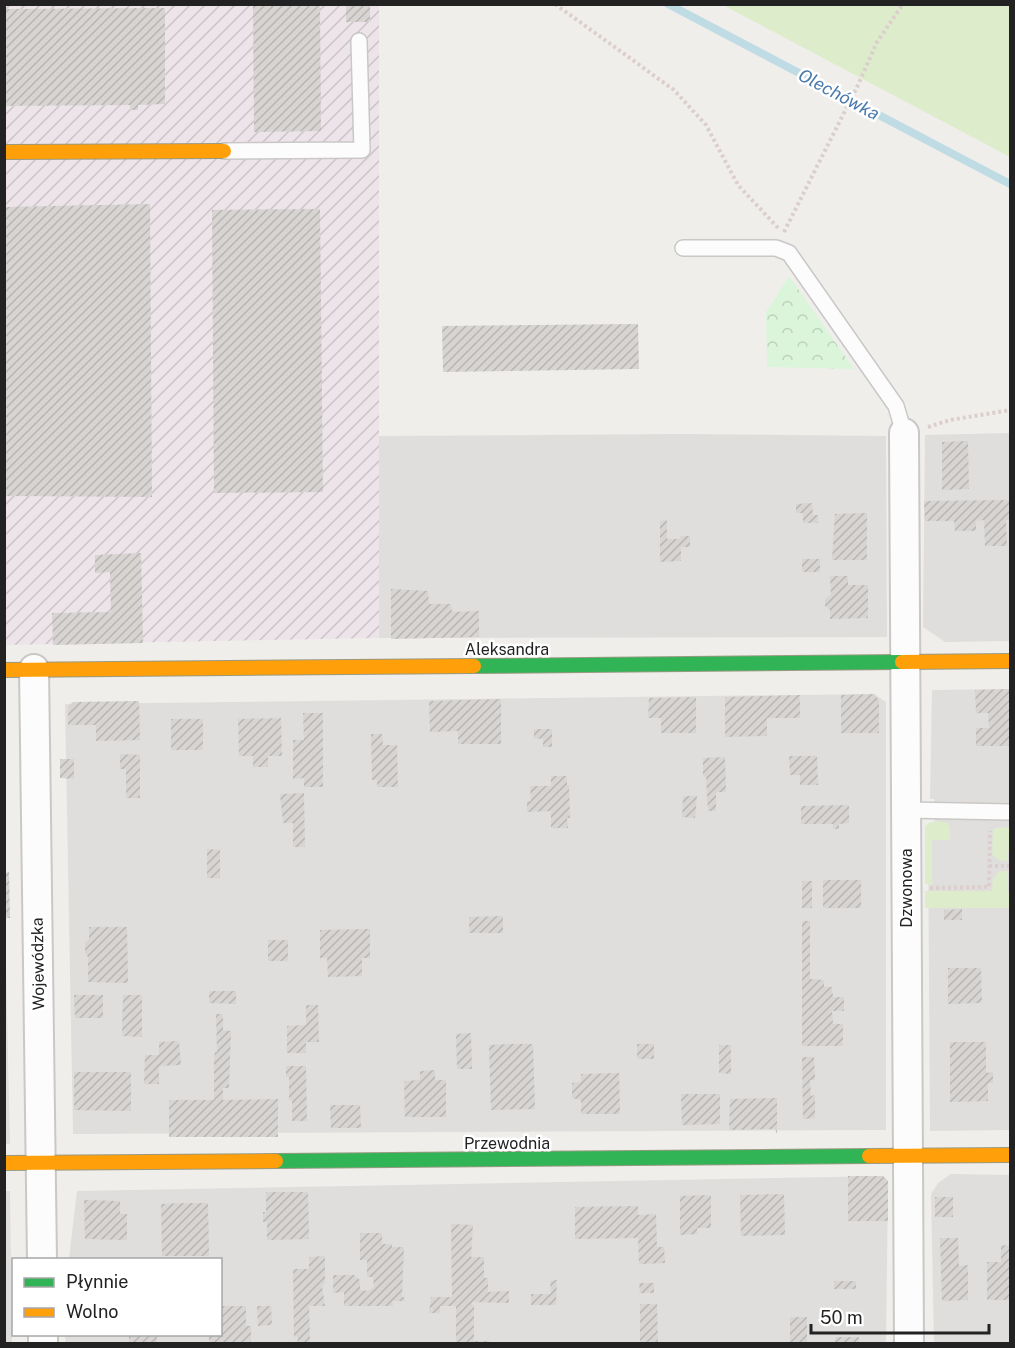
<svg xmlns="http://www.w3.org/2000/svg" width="1015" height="1348" font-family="'Public Sans',sans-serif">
<defs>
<pattern id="industrial-furrows" width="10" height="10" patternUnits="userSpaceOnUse" patternTransform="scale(1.5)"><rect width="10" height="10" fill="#ede4e9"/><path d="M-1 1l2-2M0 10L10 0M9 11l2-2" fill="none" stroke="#cbc3c8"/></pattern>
<pattern id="park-crowns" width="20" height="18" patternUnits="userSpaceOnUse" patternTransform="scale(1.5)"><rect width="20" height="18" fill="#daf5da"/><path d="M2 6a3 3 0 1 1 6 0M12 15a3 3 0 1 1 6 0" fill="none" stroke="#bbd2bb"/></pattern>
<pattern id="building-hatch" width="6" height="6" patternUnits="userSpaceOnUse" patternTransform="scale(1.5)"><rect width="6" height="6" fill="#d7d4d2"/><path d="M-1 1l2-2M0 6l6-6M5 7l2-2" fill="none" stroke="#b8b6b4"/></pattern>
</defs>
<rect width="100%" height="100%" fill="#f0eeeb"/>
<path fill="#dfdedc" d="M1010,433V641L945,642L923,627L925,435Z
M683,434L886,436L887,637L379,638L377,436Z
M1010,689V1130L930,1131L928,828L935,827L934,799H930L932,690Z
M874,694L886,702V1130L73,1134L65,704Z
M4,879L10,1144H4Z
M951,1174L1010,1175V1343H934L931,1194L938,1183Z
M883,1176L888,1181L886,1343L66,1344L65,1335L220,1334V1260L69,1259L77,1191Z
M5,1191H10L12,1344L4,1343Z"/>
<path fill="url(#industrial-furrows)" d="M4,5H379V638L5,645Z"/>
<path fill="#ddeccb" d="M723,5H1010V157Z
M939,821L948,823L950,828L951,840H932V885L925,884V826L930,822Z
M1010,827V850H1008V861L998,860L992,854L993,830L996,828Z
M999,871H1008V893H1010V925V908H925V891H992L993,879Z"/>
<path fill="url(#park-crowns)" d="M789,276L854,369L767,367L766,312Z"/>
<path fill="#e0dfde" d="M986,821L987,884L932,885V840H950V822Z"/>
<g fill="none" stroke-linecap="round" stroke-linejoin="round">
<path stroke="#bfdbe3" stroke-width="8" d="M668,4L1010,184"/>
</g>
<path fill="url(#building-hatch)" d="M253,4H320L321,131L254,132Z
M346,4H370V22H346Z
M165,8V104L138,105V110H130V105L4,106V9Z
M150,204L152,497L4,496V207Z
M320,209L323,492L214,493L212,210Z
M638,324L639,369L443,372L442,326Z
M968,441L969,489L942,490V442Z
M1010,500V520H1006L1007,546H985L984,520L976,521V531H955L954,521H925L924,501Z
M812,503L813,515H818V523H803V513H796V504Z
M867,513V560H832L835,514Z
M667,520V539H680L681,536H690V547H681V561L660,562V521Z
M141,553L143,643L53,645L52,613L111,612L110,572L95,573V555Z
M802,559H820V572H802Z
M830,576H848V585H868V618L830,619V610L825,606V599L831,595Z
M391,589L428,591L429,604H451L452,612L479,611V637L391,639Z
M1010,689V746H976V728H989L988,713H976L975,690Z
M874,694L879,700V733H841V695Z
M800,695V718H767V736L725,737V697Z
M696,697V733H661V718H648L649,698Z
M501,699V744H458V731L430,732L429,701Z
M139,701L140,740L96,741V725H68V707L73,702Z
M303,713H323V787H304V778L293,779V740H304Z
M281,718L282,756H268V767H253V756H239L238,719Z
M171,719H203V750H171Z
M534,729H552V747H543V739L534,738Z
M371,734H382L383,745H397L398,787H377V780H372Z
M120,754L140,755V798H126V769H120Z
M789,756H817L818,785H800V775H790Z
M725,757L726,792H716V811H708L706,777H703V758Z
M60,759H74V779L60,778Z
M551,776H567V785H569L570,818H567L568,828H551V811L527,812V801H531L530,786H551Z
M304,793L305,847H293V823H283L280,794Z
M683,796H697L695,818L682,817Z
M849,805V823L839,824V829H833V824H801V806Z
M207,849L220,850V878H207Z
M9,872L10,918H4V873Z
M823,880H861V908H823Z
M802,881H812V908H802Z
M962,909V920H944V910Z
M503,916V933H469V917Z
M802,921H810V979L824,980V987H832L833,997H844V1011H832L833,1024H843V1046H802Z
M89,927H127L128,983L88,982V957L85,953V943L89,939Z
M370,929V958H362V976L328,977L327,958H320V930Z
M268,940H288V961H268Z
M948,968H981L982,1003L948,1004Z
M209,991H236V1004L209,1003Z
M74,995H103V1018H75Z
M123,995H142V1037L122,1036Z
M306,1005H318L319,1042H306V1053H287V1026L306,1025Z
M216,1014H223V1030L231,1031L229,1088H223V1100L278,1099V1137H169V1100H214V1059L215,1052H217Z
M471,1033L472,1069H457L456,1034Z
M179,1041L181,1065L159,1066V1084H144L145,1055H159V1042Z
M950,1042H986V1073L993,1072V1083H988V1101L950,1102Z
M512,1044H533L535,1109L491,1110L489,1045Z
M637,1044H654V1059H637Z
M719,1045H731V1074L719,1073Z
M802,1057H814L815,1080H810L811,1096L815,1095V1118L803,1119Z
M286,1066H306L307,1121H292V1100H289V1077L286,1076Z
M435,1070V1080H446V1117H405L404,1081L420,1080V1071Z
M74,1072H131V1111L74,1110Z
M619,1073L620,1114H581V1100L572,1098V1083L581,1082V1074Z
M681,1094H720V1124L682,1125Z
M777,1098V1134L775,1129L729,1130L730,1099Z
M330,1105H360L361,1128H331Z
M848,1176H883L888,1181V1221H848Z
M266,1192H308L309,1239L267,1240V1222H263V1212H266Z
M784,1194L785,1235L741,1236L740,1195Z
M711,1195V1228H697V1234L680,1235V1196Z
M935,1197H953V1217H935Z
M84,1200L120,1201V1214H127V1240L85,1239Z
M184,1203H208L209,1256H162L161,1204Z
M638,1206V1215L656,1214L657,1247H664L665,1263L639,1264L638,1238L575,1239V1207Z
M451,1224L473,1225L471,1257H484V1278H488V1292L509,1291V1303L472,1302V1305H474V1341H490V1344H456V1306H440V1313H429L431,1297H452Z
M360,1233H382V1244H392V1247H404L402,1297H404L405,1301H392L393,1306H344V1292L333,1293V1275H354L360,1280V1290L368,1291L374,1287L373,1277H367V1260H360Z
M940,1238H958L959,1266L968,1265V1300L942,1301Z
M1001,1245L1010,1246V1300H987V1262H1001Z
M325,1256V1283L322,1286L325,1306H309L310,1344H297L298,1337H294L293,1269H309V1257Z
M557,1280L556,1305H531V1294H551L550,1281Z
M834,1281H856V1289H834Z
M639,1283H654V1293H640Z
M640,1304H657L658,1344H640Z
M220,1306H246V1326H251V1344H209V1335H220Z
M257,1306H271L272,1325L258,1326Z
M790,1317H807V1344H790Z
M129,1335H157V1344H129Z
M835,1337H859V1344H835Z"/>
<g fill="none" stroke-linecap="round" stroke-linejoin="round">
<g stroke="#c9c8c7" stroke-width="18">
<path id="lane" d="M224,151L362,150L359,41
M683,248H776L789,253L896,406L904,433
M906,810L1010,812"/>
</g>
<g stroke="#c9c8c7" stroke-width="32">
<path id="street" d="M904,433L909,1344
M34,669L42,1260
M43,1334V1344"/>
</g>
<g stroke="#999a82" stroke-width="16">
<path id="fast" d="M474,666L902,662
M276,1161L869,1156"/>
</g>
<g stroke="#999a82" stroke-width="16">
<path id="slow" d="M4,152L224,151
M902,662L1010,661
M4,670L474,666
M869,1156L1010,1155
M4,1163L276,1161"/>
</g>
<path stroke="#dccecd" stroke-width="4" stroke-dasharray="3 3" stroke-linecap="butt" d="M555,4L674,90L706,125L738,185L780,230
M784,232L858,85L877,42L903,4
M928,427L950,420L1010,410
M989,866H1010
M930,888L989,887L990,831"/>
<use href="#lane" stroke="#fdfcfc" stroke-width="15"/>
<use href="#street" stroke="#fdfcfc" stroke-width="28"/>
<use href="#fast" stroke="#30b455" stroke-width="14"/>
<use href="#slow" stroke="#ff9f0a" stroke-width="14"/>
</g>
<g text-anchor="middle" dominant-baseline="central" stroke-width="5" stroke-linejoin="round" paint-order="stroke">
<g font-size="16" fill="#222" stroke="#fff">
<text x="507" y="649">Aleksandra</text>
<text transform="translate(906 888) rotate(-90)">Dzwonowa</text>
<text transform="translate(38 964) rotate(-91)">Wojewódzka</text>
<text x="507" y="1143">Przewodnia</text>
</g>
<g font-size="18" font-style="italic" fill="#4a7aab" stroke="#fff">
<text transform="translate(839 94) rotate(28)">Olechówka</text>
</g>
</g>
<rect width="1015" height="1348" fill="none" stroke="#222222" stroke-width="12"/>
<rect x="12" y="1258" width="210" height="78" fill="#ffffff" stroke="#a7a7a7" stroke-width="1.5"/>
<rect x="24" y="1278" width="30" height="9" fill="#30b455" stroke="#a7a7a7" stroke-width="1.5"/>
<text x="66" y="1288" font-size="18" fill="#222222">Płynnie</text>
<rect x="24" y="1308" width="30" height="9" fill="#ff9f0a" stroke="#a7a7a7" stroke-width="1.5"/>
<text x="66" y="1318" font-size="18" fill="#222222">Wolno</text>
<path d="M811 1324v9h178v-9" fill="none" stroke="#222222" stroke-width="3"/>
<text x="820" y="1324" font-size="18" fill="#222222" stroke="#ffffff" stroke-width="4.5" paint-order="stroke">50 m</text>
</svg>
